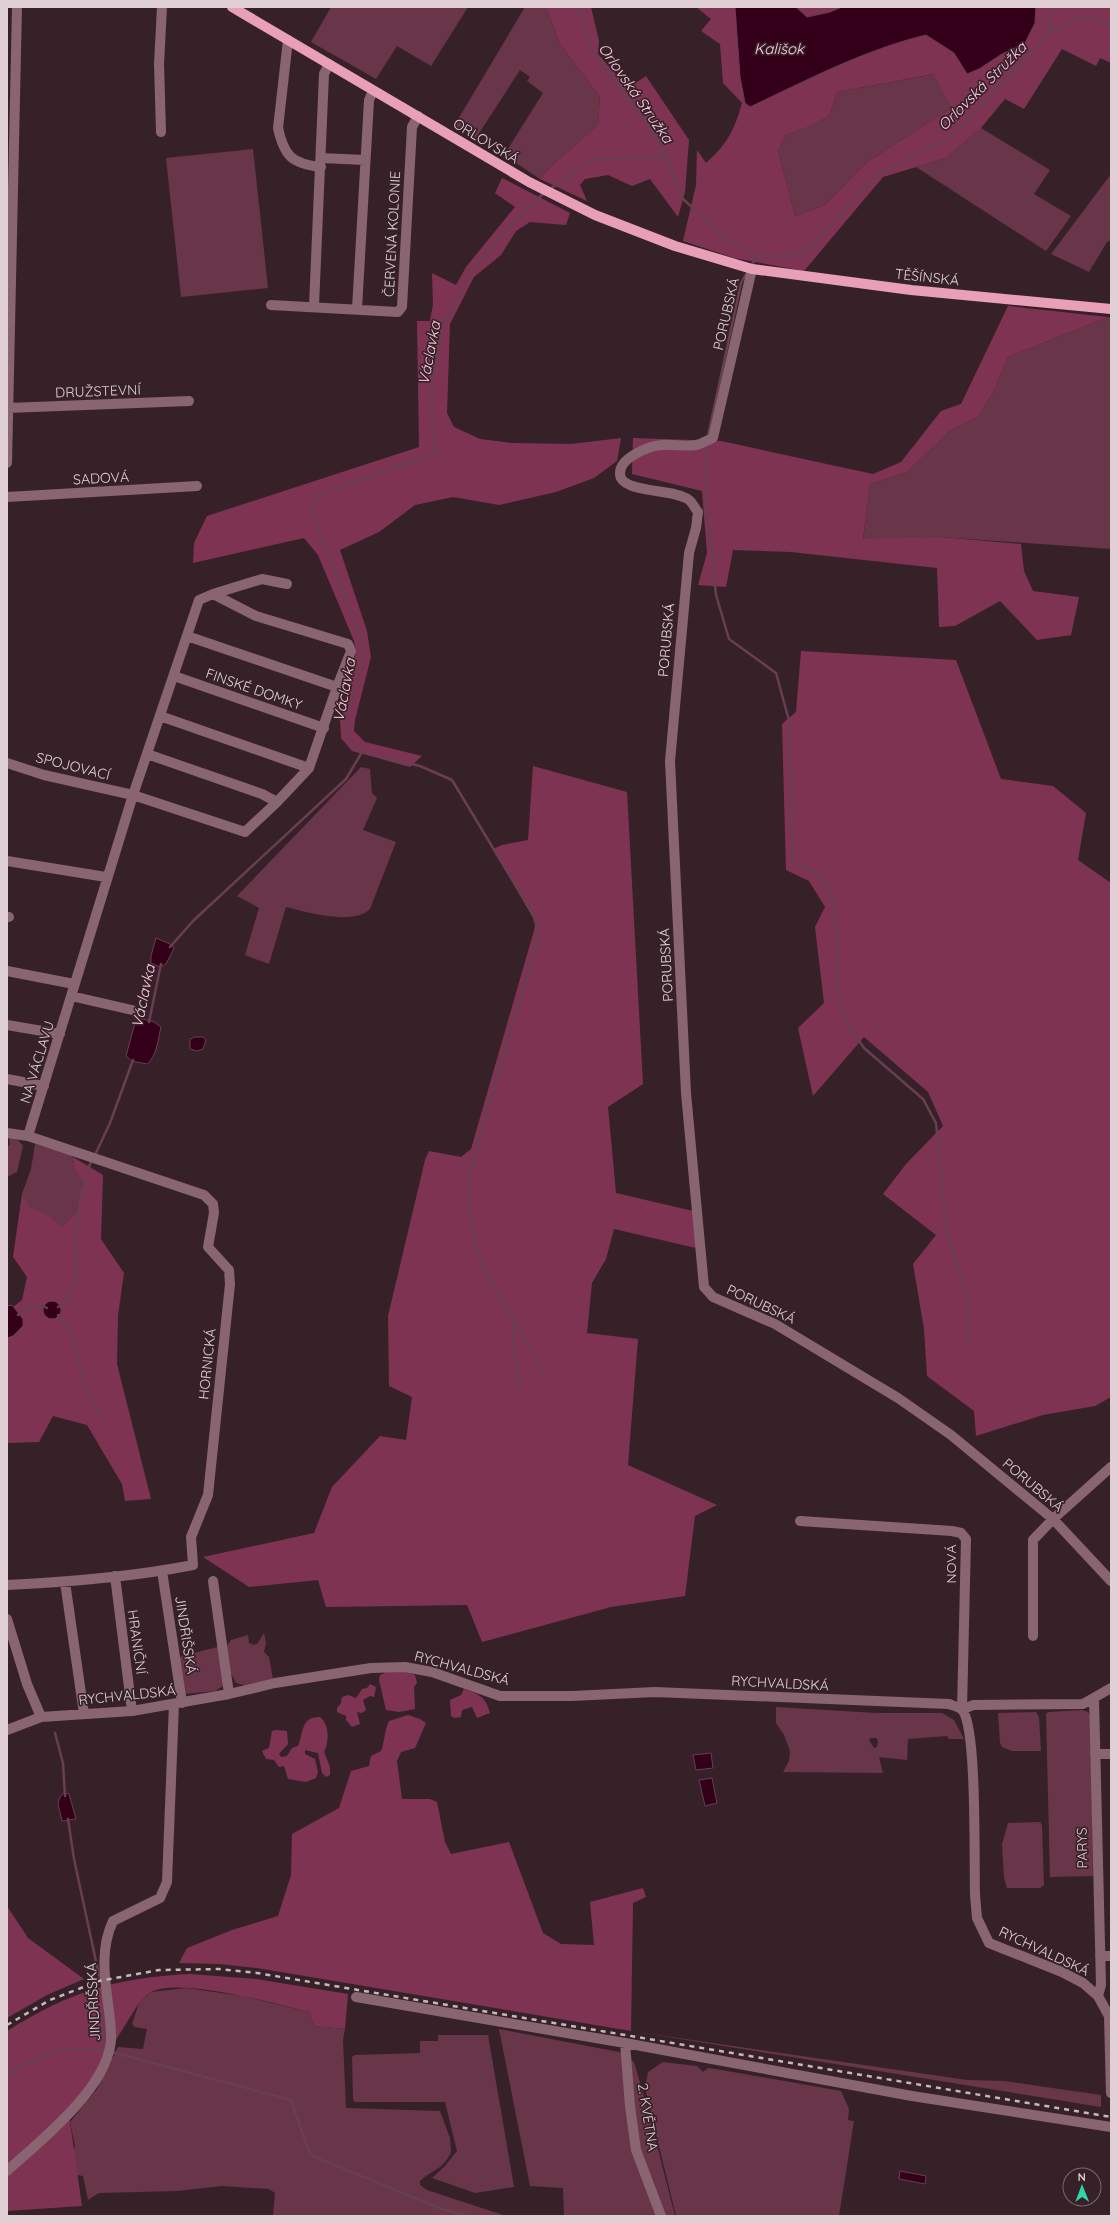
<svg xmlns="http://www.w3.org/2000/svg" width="1118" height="2223" font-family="Quicksand,sans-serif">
<rect width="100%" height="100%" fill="#372129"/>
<path fill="#693549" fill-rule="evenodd" d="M331,7H468L431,66L397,46L376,79L311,42Z
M525,7H546L560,44L600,97L598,125L549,168L540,179L504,155L543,93L527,81L530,77L520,70L476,138L454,126Z
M935,74L951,108L866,163L825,205L795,216L778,151L785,135L809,127L829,116L837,92Z
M981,128L1050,170L1034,194L1071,216L1046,251L916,167L946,158Z
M253,149L268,288L181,297L166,158Z
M1111,174V240L1107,242L1089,272L1051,254Z
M1108,317H1111V549L940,537L863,540L870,484L907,472L950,431L978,417L994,390L1008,357Z
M361,767L370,769L372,793L377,798L363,830L396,842L370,909C353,926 307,912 286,907L269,964L245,955L259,908L237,896Z
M9,1138L18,1140L23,1146L17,1172L7,1177V1148L10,1144Z
M35,1144L69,1154L73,1157L74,1169L82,1181L83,1190L75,1214L62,1228L31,1208L22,1194L31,1169Z
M264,1633L266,1643L264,1652L269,1657L273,1679L244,1685L236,1683L231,1673L227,1646L231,1640L248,1635L249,1643L254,1645L258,1643Z
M221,1646L223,1686L215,1691L185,1694L179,1657Z
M776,1707L876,1713H942L954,1720L964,1739H949L947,1736L908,1739L907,1760L879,1757L883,1773L783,1772L789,1761L790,1751L784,1735L776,1723ZM871,1738H876L878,1741L877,1747L874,1748L869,1740Z
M1082,1710L1088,1712L1091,1717L1093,1876L1050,1877L1046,1714L1048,1712Z
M1036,1712L1039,1717L1041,1751H1012L1002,1747L1000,1743L998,1713Z
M1040,1822L1042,1825L1044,1885L1040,1888H1007L1004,1878L1002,1844L1008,1823Z
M186,1988L243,1996L309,2012L315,2026L345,2029L343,2040L346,2108L440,2111L450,2138L451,2152C443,2170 433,2169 420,2181V2185L427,2190L506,2216H273L275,2193L269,2189L222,2186L177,2191L99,2193L88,2200L83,2176L73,2174L70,2163L75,2146L70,2122L97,2089L118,2047L143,2049L147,2029L135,2027L132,2024L139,2003L151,1992Z
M499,2029L619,2052L634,2062L648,2110L675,2216H564L563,2188L530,2186Z
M637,2032L967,2080L1004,2081L1101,2095V2107Z
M438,2035H488L514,2187L475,2193L432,2178L444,2167L457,2151L445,2102H355L353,2100L352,2057L355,2055L420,2053V2041H438Z
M663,2062L697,2066L703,2072L708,2068L716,2069L841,2091L849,2109L848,2120L854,2121L839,2216H676L645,2088L648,2072Z"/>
<path fill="#7f3352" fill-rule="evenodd" d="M546,7H591L599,41L598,54L628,88L646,76L689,140L685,192L678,217L650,179L632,186L608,175L585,179L580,185L587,201L540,179L549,168L598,125L600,97L560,44Z
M696,7H735L750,107C808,80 864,50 926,35L954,53L968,74L979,69L1002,54L1025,43L1035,23L1036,7H1111V63L1100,58L1096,66L1062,49L1024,109L1005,99L981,128L946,158L883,177L804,271L734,258L683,241L696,185L697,150L706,163C726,146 735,129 742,103L723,83L720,44L701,31L711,19ZM934,74L951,108L866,163L825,205L795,216L778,151L785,135L809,127L829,116L837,92Z
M796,7H842L830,12L807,17Z
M502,178L570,213L566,225L530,222L516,231L501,255L474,277L450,324L447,413L454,427L480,439L512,443L571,444L621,438L617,461L594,478L556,492L499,505L453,497L415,505L379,532L340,550L367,631L371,657L355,720L354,731L365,742L422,756L410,767L352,751L341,738L340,719L356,652L354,641L318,555L304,538L193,563L194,543L207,516L419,447L417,321H430L433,304L432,273L456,285L466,267L515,207L495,193Z
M1008,306L1108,317L1008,357L994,390L978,417L950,431L907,472L870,484L863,539L940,537L1021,544L1024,571L1033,591L1079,597L1071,635L1037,640L1000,601L955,626L939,627L937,568L791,552L733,550L726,587L698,585L707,553L702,491L632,474L633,438L721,441L873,474L901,462L941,411L961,404Z
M801,651L956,660L1001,779L1053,786L1086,813L1078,860L1111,883V1397L1095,1406L1043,1415L976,1436L974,1411L927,1376L924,1329L913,1264L936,1235L883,1194L906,1164L943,1126L928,1092L864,1037L813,1096L798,1028L824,1003L815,927L825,907L809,881L786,870L782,724L796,712Z
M533,766L627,792L643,1084L608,1107L616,1193L693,1211L696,1248L614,1229L606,1259L592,1283L587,1333L638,1339L628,1465L717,1505L695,1516L685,1596L611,1607L482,1642L467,1605L326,1607L318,1580L249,1587L203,1557L314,1533L332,1487L380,1436L406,1440L412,1397L389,1386L388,1316L425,1160L429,1151L461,1157L471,1149L533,934L535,926L533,918L493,849L502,845L528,840Z
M73,1157L103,1175L101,1239L124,1273L118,1315L117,1364L151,1499L125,1501L122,1484L87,1425L53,1416L39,1442L7,1443V1312L22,1300L27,1277L13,1257L22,1194L31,1208L47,1215L62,1227L75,1214L83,1190L82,1181L74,1169Z
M405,1671L415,1675L417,1683L414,1687L415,1709L399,1712L386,1710L379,1680L380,1675L387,1672Z
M370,1684L376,1687L374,1697L370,1696L363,1700L366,1710L362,1713L357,1712L360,1724L352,1727L346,1720V1716L337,1712V1708L341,1703L342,1697L348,1695L356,1698L362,1689L367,1688Z
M464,1689C479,1694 486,1697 490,1713L477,1718L472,1707L462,1710L461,1717L455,1718L451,1716L450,1700L461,1695Z
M408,1715L420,1719L426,1723L415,1748L401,1752L397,1761L402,1799H430L437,1802L445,1842L451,1854L509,1842L543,1933L561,1944L594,1945L590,1902L643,1888L646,1897L633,1903L631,2031L257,1968L219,1964L179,1963L187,1948L232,1930L278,1916L291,1875L292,1834L339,1808L351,1771L369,1766L371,1756L381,1751C385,1741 384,1731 389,1721Z
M320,1717C330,1725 329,1742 324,1752L330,1767V1775L326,1777L322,1773L318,1753L305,1750V1754L315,1759L318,1772L316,1778L306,1782L288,1779L284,1766L279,1767L274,1760L266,1759L262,1751L269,1748L272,1731L276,1730L287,1731L288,1744L279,1754L281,1757L287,1756L292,1748L298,1746C304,1733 300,1717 320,1717Z
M7,1906L28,1938L84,1979L47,1995L7,2018Z
M190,1974L256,1979L348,1994L345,2029L315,2026L309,2012C276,2004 180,1977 151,1992C147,1994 143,2000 139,2003L69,2115L82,2206L7,2211V2031C71,1991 115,1978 190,1974Z"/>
<path fill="#340019" stroke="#683e51" d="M735,7H796L807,17L830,12L842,7H1036L1035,23L1025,43L1002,54L979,69L967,74L954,53L926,35C864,50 807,80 750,107L745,103L740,77Z
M156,938L170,944L174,948L166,964L160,967L151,963V956Z
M143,1019L154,1022L161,1027C158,1039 157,1056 147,1064L132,1061L126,1056L135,1023Z
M195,1037H203L206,1040L203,1049L197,1051L190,1049V1039Z
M43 1310a9 9 0 1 1 18 0a9 9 0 1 1-18 0Z
M12,1305L23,1319V1326L13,1336L7,1338V1306Z
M711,1753L713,1768L696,1770L693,1755Z
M712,1778L717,1803L705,1806L699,1780Z
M64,1793L69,1794L76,1819L62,1821L58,1804L60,1797Z
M900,2171L926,2176L925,2184L899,2179Z"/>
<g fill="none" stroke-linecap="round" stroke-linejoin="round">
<path stroke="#683e51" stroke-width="2.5" d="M579,7L590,48L653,132L666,156L682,198L729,241L757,256H792L809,248L877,175L951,137L1050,33L1080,17L1098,19L1111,29
M1050,32L1051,7
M550,189L591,160L666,156
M751,266L757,256
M708,436L741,283L746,274
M707,443V506L716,595L729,639L776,673L790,724L793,863L819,874L832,898L838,931L839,991L845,1020L864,1048L923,1099L936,1123L946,1229L969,1302L968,1343
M362,752L420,766L452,780L537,921V943L478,1142L469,1179V1195L475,1244L485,1272L514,1320L513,1333L519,1387
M170,947L193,921L346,779L362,752L352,744L346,726L362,661L363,646L360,634L319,531L313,513L314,503L320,494L436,453L432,428V378L443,325L472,271L515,220L544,193
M149,1022L161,964
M95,1155L110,1123L133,1060
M58,1307C85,1291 73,1256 76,1231C78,1205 82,1183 92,1159
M18,1315L27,1306L41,1305L47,1308
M58,1315C77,1333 77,1359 84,1383C88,1395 97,1408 103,1419
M515,1320L546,1378
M55,1733L63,1763L65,1796
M68,1819L74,1859L100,1980
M104,2005L102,2049L107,2050
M112,2052L291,2100L310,2155L442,2209L467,2216
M7,2073L47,2054L70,2049H102"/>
<path stroke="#896471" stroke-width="10" d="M288,40L278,128C284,156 292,164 321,167
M161,132L159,64L162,7
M321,158L365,160
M752,269L713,438C707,440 701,444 696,445C685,447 673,444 662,445C648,446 620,458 620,473C619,494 675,488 689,500C693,503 695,509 698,512L696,528L689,553L670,761L686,1093L704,1287L713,1297L775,1324L898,1398L951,1435L1053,1519L1111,1581
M271,305L398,312L402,307L412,127L418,116
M314,306L324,74L329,64
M357,309L369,100L373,91
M8,408L189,401
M7,463L17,7
M7,497L197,486
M213,594L262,579L287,584
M174,676L324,728
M160,716L309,768
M147,754L262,794L277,802
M7,763L44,775L133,795L245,832L277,802L309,768L337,687L187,636
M7,861L106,877
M7,917H9
M7,971L74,984
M71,996L132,1010
M7,1025L60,1034
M7,1079L44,1086
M7,1133L28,1136L204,1195L213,1204L214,1213L208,1247L229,1270L230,1284L208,1495L191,1537L193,1565C132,1577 69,1582 7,1585
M28,1136L133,795L199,600L213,594L256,616L348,644L351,651L337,687
M800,1521L952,1531L961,1533L966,1539L962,1710L973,1705L1083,1704L1111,1688
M162,1571L182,1703
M115,1576L132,1711
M213,1581L229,1694
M65,1582L84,1714
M7,1619L27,1684L41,1717
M1033,1636V1540L1053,1519L1111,1467
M1094,1699L1101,1985L1098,1996
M7,1730L41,1717L132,1711L229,1694L275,1683L371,1668L405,1667L432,1672L500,1696H572L655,1692L949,1704C954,1706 960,1707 963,1711C977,1731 974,1862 975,1895L977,1918L989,1943L1062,1972L1083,1983L1098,1996L1109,2016L1111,2093
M1095,1754H1111
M1100,1956H1111
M356,1997L625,2043L912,2096L1111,2127
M625,2043L630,2106L636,2150L661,2216
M7,2171C42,2139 115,2083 111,2032C109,1995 96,1957 113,1921L160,1898L167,1882L174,1704"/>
<path stroke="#ea9fb9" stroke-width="10" d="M232,7L529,182L595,215L675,246L752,269L911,290L1111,309"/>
<path stroke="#c7b7bc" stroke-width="2.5" stroke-dasharray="5 5" stroke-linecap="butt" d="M7,2025L50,2000L99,1981L159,1970L219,1969L257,1973L382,1994L1111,2117"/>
</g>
<g text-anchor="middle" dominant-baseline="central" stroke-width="3.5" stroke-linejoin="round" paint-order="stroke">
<g font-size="14" fill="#e0d0d5" stroke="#372129">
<text transform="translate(486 141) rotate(31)">ORLOVSKÁ</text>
<text transform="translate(392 234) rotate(-87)">ČERVENÁ KOLONIE</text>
<text transform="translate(927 277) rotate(6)">TĚŠÍNSKÁ</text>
<text transform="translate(726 314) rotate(-77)">PORUBSKÁ</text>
<text transform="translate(98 391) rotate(-2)">DRUŽSTEVNÍ</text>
<text transform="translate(101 478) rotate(-3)">SADOVÁ</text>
<text transform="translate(666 640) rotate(-85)">PORUBSKÁ</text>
<text transform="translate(254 689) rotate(19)">FINSKÉ DOMKY</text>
<text transform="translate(73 766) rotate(14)">SPOJOVACÍ</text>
<text transform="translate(666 965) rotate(-93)">PORUBSKÁ</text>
<text transform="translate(37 1062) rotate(-73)">NA VÁCLAVU</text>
<text transform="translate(761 1304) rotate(25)">PORUBSKÁ</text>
<text transform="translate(207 1364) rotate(-84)">HORNICKÁ</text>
<text transform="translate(1033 1485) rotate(40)">PORUBSKÁ</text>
<text transform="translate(951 1564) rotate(-90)">NOVÁ</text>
<text transform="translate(186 1635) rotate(81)">JINDŘIŠSKÁ</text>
<text transform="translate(137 1642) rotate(82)">HRANIČNÍ</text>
<text transform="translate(462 1668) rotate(15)">RYCHVALDSKÁ</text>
<text transform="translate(780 1683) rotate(3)">RYCHVALDSKÁ</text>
<text transform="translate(127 1695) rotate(-6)">RYCHVALDSKÁ</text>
<text transform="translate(1082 1848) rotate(-91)">PARYS</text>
<text transform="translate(1044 1951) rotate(25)">RYCHVALDSKÁ</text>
<text transform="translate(93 2002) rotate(-93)">JINDŘIŠSKÁ</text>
<text transform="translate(648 2117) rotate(81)">2. KVĚTNA</text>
</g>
<g font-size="15" font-style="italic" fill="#fccddc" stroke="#372129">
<text x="779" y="48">Kališok</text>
<text transform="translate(982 86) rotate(-45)">Orlovská Stružka</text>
<text transform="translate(636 93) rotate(55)">Orlovská Stružka</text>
<text transform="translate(429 353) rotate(-79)">Václavka</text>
<text transform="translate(344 690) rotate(-79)">Václavka</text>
<text transform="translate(143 996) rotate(-78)">Václavka</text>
</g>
</g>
<rect width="1118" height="2223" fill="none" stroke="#e0d0d5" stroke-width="16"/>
<g transform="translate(1082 2187) rotate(359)"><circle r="19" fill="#372129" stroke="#7b676e"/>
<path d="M0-3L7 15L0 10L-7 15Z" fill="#2fd4aa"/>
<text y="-6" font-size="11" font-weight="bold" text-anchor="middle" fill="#e0d0d5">N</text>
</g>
</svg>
